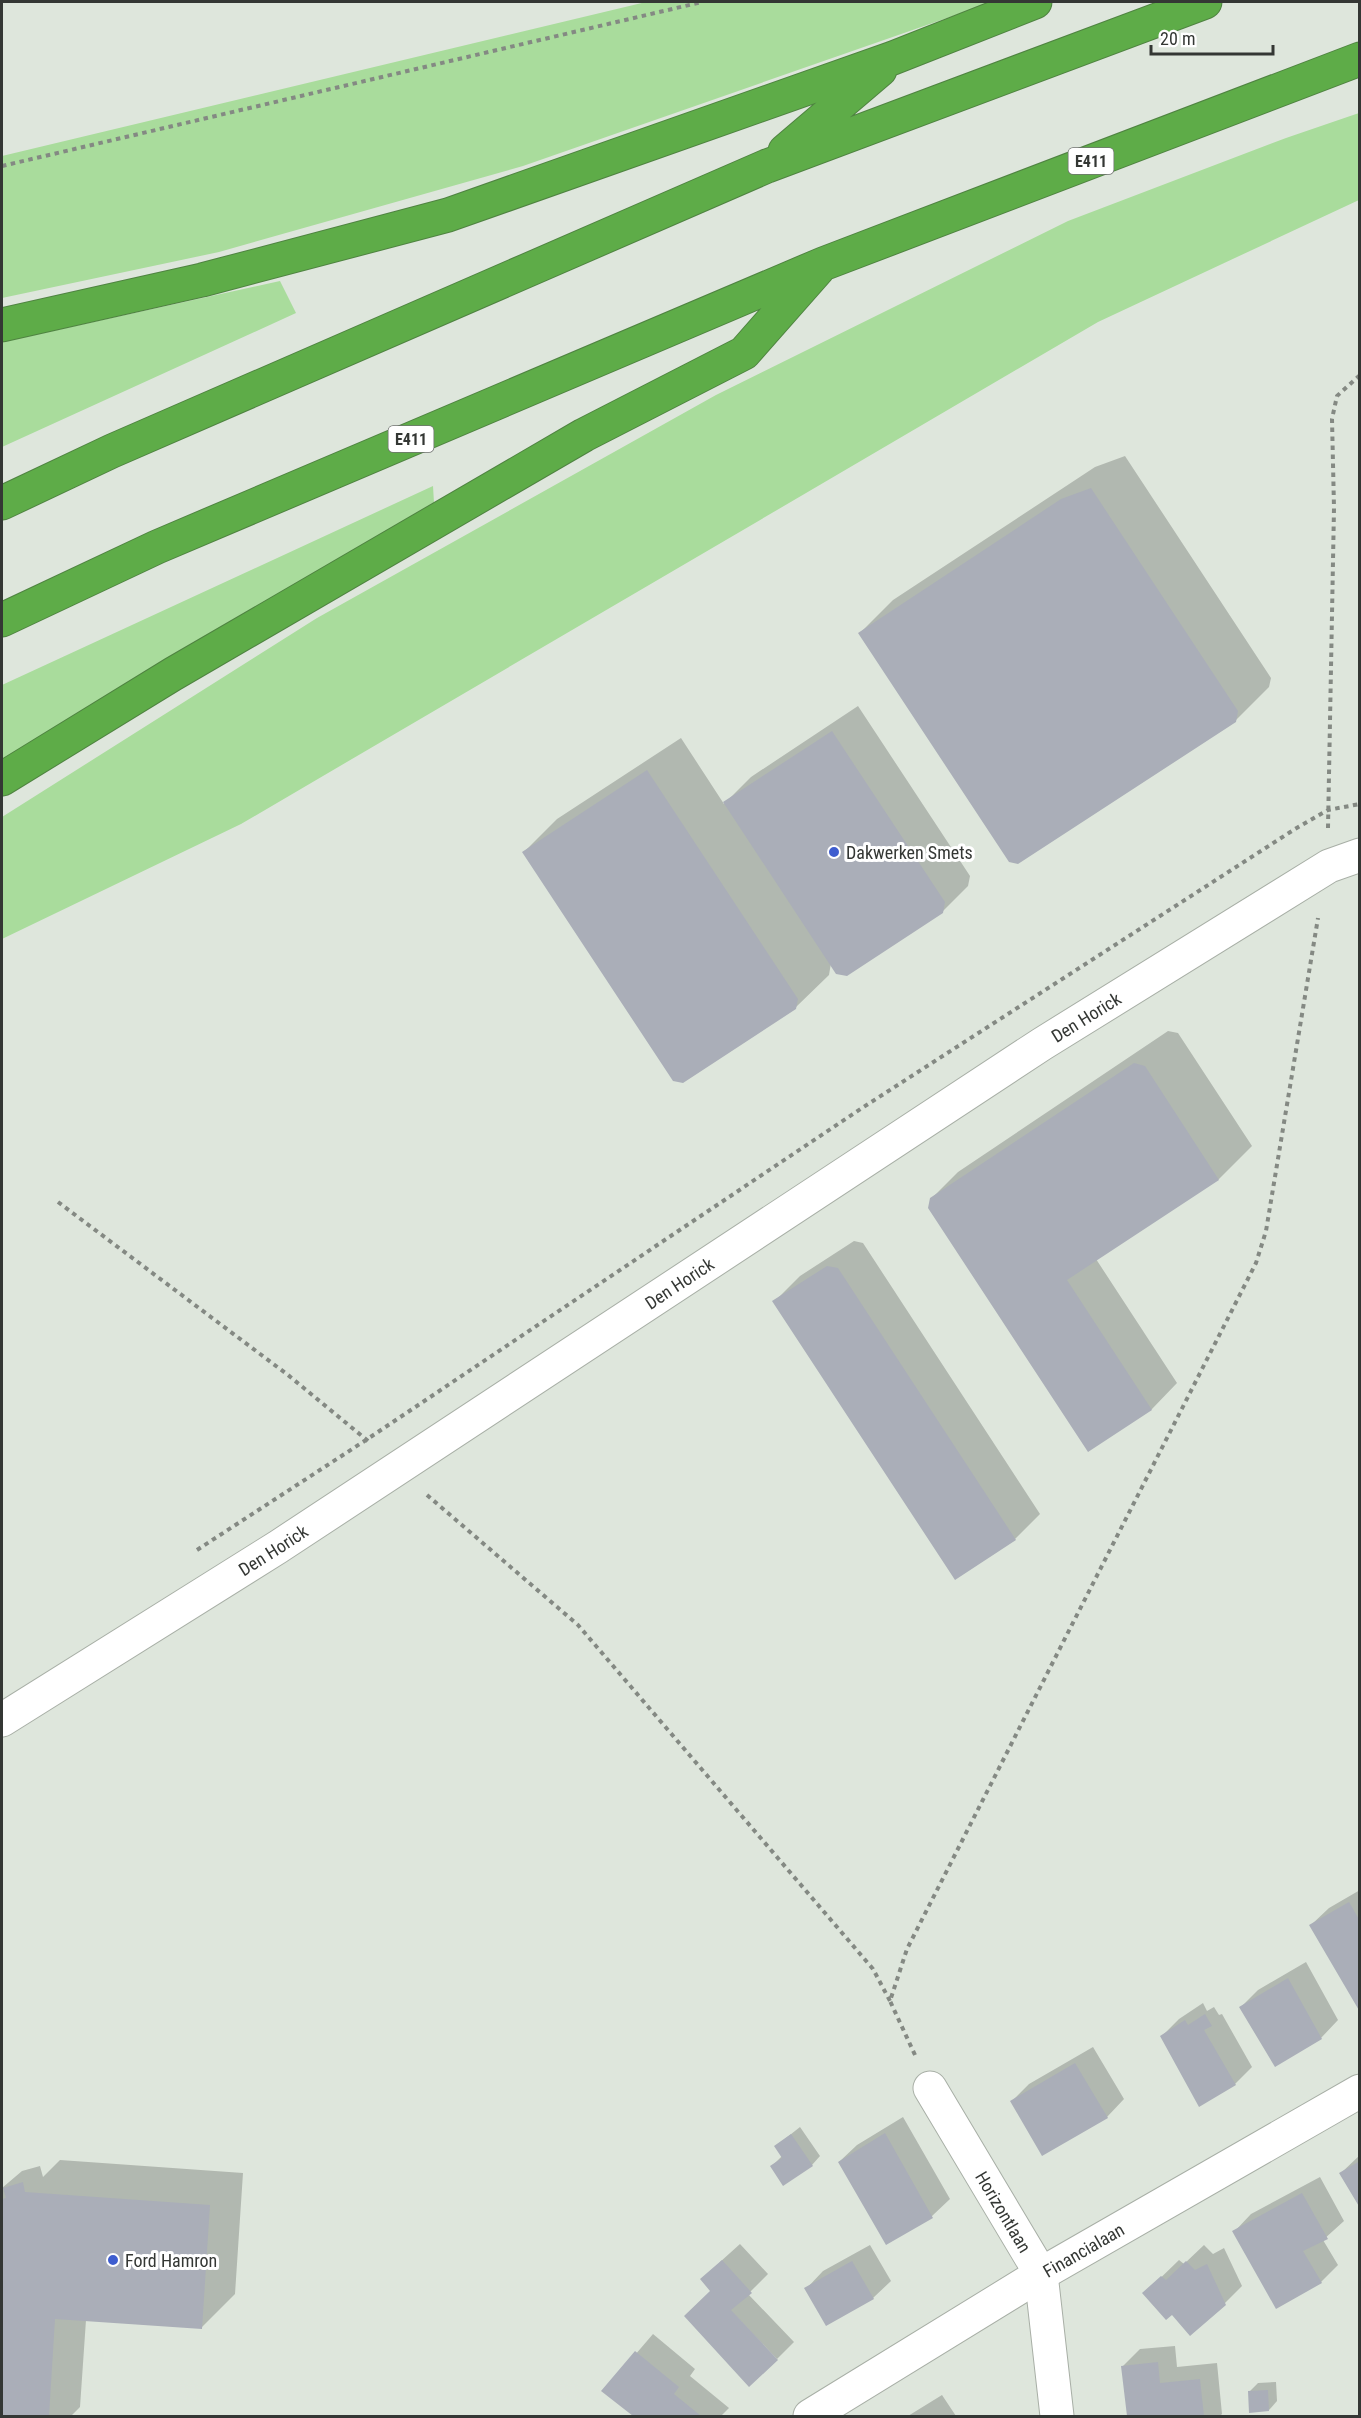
<svg xmlns="http://www.w3.org/2000/svg" width="1361" height="2418" font-family="'Roboto Condensed',sans-serif">
<rect width="100%" height="100%" fill="#dee6dc"/>
<path fill="#a9dc9c" d="M646,2H993L523,166L219,252L2,298V156Z
M1359,113V200L1098,322L241,824L2,939V817L317,618L716,395L1068,221L1286,138Z
M280,281L296,313L2,447V342Z
M433,486L434,503L2,760V685Z"/>
<path fill="#0003" d="M1125,456L1271,678L1269,687L1236,720L860,633L893,600L1095,467Z
M858,706L970,876L968,886L942,912L831,963L829,975L795,1008L524,852L557,819L681,738L724,804L751,777Z
M1168,1031L1178,1033L1252,1146L1219,1179L1096,1259L1177,1383L1152,1409L1088,1450L932,1198L958,1172Z
M854,1241L863,1243L1040,1514L1015,1539L774,1302L800,1276Z
M1360,1890V2009L1311,1925L1329,1908Z
M1306,1962L1338,2020L1321,2038L1241,2007L1258,1990Z
M1203,2003L1207,2011L1214,2007L1219,2015L1222,2014L1252,2067L1235,2084L1162,2036L1179,2019Z
M1093,2047L1124,2099L1107,2117L1012,2101L1029,2084Z
M903,2117L950,2199L932,2216L887,2243L839,2162L857,2145Z
M800,2127L820,2156L812,2165L772,2166L782,2156L776,2146Z
M1360,2155V2205L1341,2173Z
M60,2160L243,2173L235,2294L202,2327L86,2320L80,2407L71,2416H2V2188L22,2171L40,2166L43,2177Z
M1320,2177L1344,2221L1323,2240L1338,2265L1321,2282L1234,2232L1251,2214Z
M740,2244L768,2274L748,2294L794,2342L777,2359L712,2291L720,2262Z
M870,2245L891,2281L873,2298L806,2289L823,2271Z
M1204,2245L1213,2254L1224,2248L1242,2286L1224,2304L1144,2294L1179,2260L1184,2264Z
M653,2334L695,2369L690,2376L729,2408L721,2416H635L604,2391Z
M1175,2346L1177,2367L1217,2363L1222,2414L1220,2416H1129L1123,2366L1140,2349Z
M1276,2382L1277,2401L1269,2410L1249,2392L1258,2383Z
M942,2395L956,2416H908Z"/>
<path fill="#aaaeb8" d="M1091,488L1238,711L1236,722L1018,864L1009,862L858,633L1061,499Z
M832,731L945,902L943,913L847,976L836,974L723,802Z
M647,770L798,999L796,1009L683,1083L673,1081L522,852Z
M1134,1063L1145,1066L1219,1180L1067,1280L1152,1410L1088,1452L928,1208L930,1198Z
M827,1266L838,1268L1016,1540L955,1580L772,1301Z
M1349,1902L1360,1921V2012L1309,1925Z
M1288,1978L1322,2039L1275,2067L1239,2007Z
M1205,2014L1212,2026L1204,2030L1236,2085L1199,2107L1160,2036L1185,2020L1188,2025Z
M1075,2063L1108,2118L1042,2156L1010,2101Z
M885,2133L933,2218L886,2245L838,2162Z
M791,2134L813,2166L783,2186L770,2166L782,2158L774,2146Z
M1360,2161V2208L1339,2173Z
M23,2182L25,2192L210,2205L202,2329L55,2319L49,2416H2V2199L6,2198L3,2188Z
M1302,2193L1328,2239L1303,2251L1322,2283L1276,2309L1232,2231Z
M722,2260L752,2293L731,2310L778,2360L749,2387L684,2316L710,2291L700,2279Z
M852,2261L874,2299L826,2326L804,2288Z
M1186,2261L1195,2270L1207,2264L1226,2305L1190,2336L1172,2315L1166,2320L1142,2293L1161,2276L1166,2280Z
M635,2351L679,2387L674,2394L701,2416H633L601,2391Z
M1158,2362L1160,2383L1200,2379L1204,2416H1127L1121,2366Z
M1268,2390L1269,2411L1249,2413L1248,2391Z"/>
<g fill="none" stroke-linecap="round" stroke-linejoin="round">
<g stroke="#a8afa6" stroke-width="35">
<g id="minor">
<path id="s1" d="M2,1720L278,1547L1042,1044L1329,866L1360,855"/>
<path id="s2" d="M930,2088L1041,2274L1057,2416"/>
<path id="s3" d="M810,2416L1041,2274L1360,2091"/>
</g>
</g>
<g stroke="#4f8341" stroke-width="35">
<path id="motorway" d="M785,151L880,70
M2,325L202,280L448,215L893,58L1035,2
M2,503L112,451L767,166L1205,2
M2,620L157,547L823,264L1360,59
M2,779L173,674L584,435L744,353L818,269"/>
</g>
<path stroke="#848983" stroke-width="4" stroke-dasharray="4.5 4.5" stroke-linecap="butt" d="M2,166L702,2
M1328,828L1334,508L1332,419L1337,396L1360,375
M58,1202L288,1375L368,1441
M427,1495L578,1625L873,1969L890,2001
M197,1550L366,1440L862,1108L1295,829L1328,810L1360,804
M915,2055L890,2001L907,1949L1256,1263L1266,1231L1318,918"/>
<use href="#minor" stroke="#fff" stroke-width="33"/>
<use href="#motorway" stroke="#5eac48" stroke-width="33"/>
</g>
<g fill="#3e5dcf" stroke="#fff" stroke-width="2">
<circle cx="834" cy="852" r="6"/>
<circle cx="113" cy="2260" r="6"/>
</g>
<g text-anchor="middle" dominant-baseline="central" stroke-width="6" stroke-linejoin="round" paint-order="stroke">
<g fill="#fff" stroke="#717371" stroke-width="1.5">
<rect x="1068.5" y="148" width="45" height="26" rx="4.5"/>
<rect x="388.5" y="426" width="45" height="26" rx="4.5"/>
</g>
<g font-size="16" font-weight="bold" fill="#343734">
<text x="1091" y="161">E411</text>
<text x="411" y="439">E411</text>
</g>
<g font-size="18" fill="#343734" stroke="#fff" text-anchor="start">
<text x="846" y="852">Dakwerken Smets</text>
<text x="125" y="2260">Ford Hamron</text>
</g>
<g font-size="18" fill="#343734" stroke="#fff">
<text stroke="none"><textPath href="#s1" startOffset="1292">Den Horick</textPath></text>
<text stroke="none"><textPath href="#s1" startOffset="806">Den Horick</textPath></text>
<text stroke="none"><textPath href="#s1" startOffset="320">Den Horick</textPath></text>
<text stroke="none"><textPath href="#s2" startOffset="144">Horizontlaan</textPath></text>
<text stroke="none"><textPath href="#s3" startOffset="320">Financialaan</textPath></text>
</g>
</g>
<rect width="1361" height="2418" fill="none" stroke="#343734" stroke-width="6"/>
<path d="M1151 45v9h122v-9" fill="none" stroke="#343734" stroke-width="3"/>
<text x="1160" y="45" font-size="18" fill="#343734" stroke="#ffffff" stroke-width="4.5" paint-order="stroke">20 m</text>
</svg>
